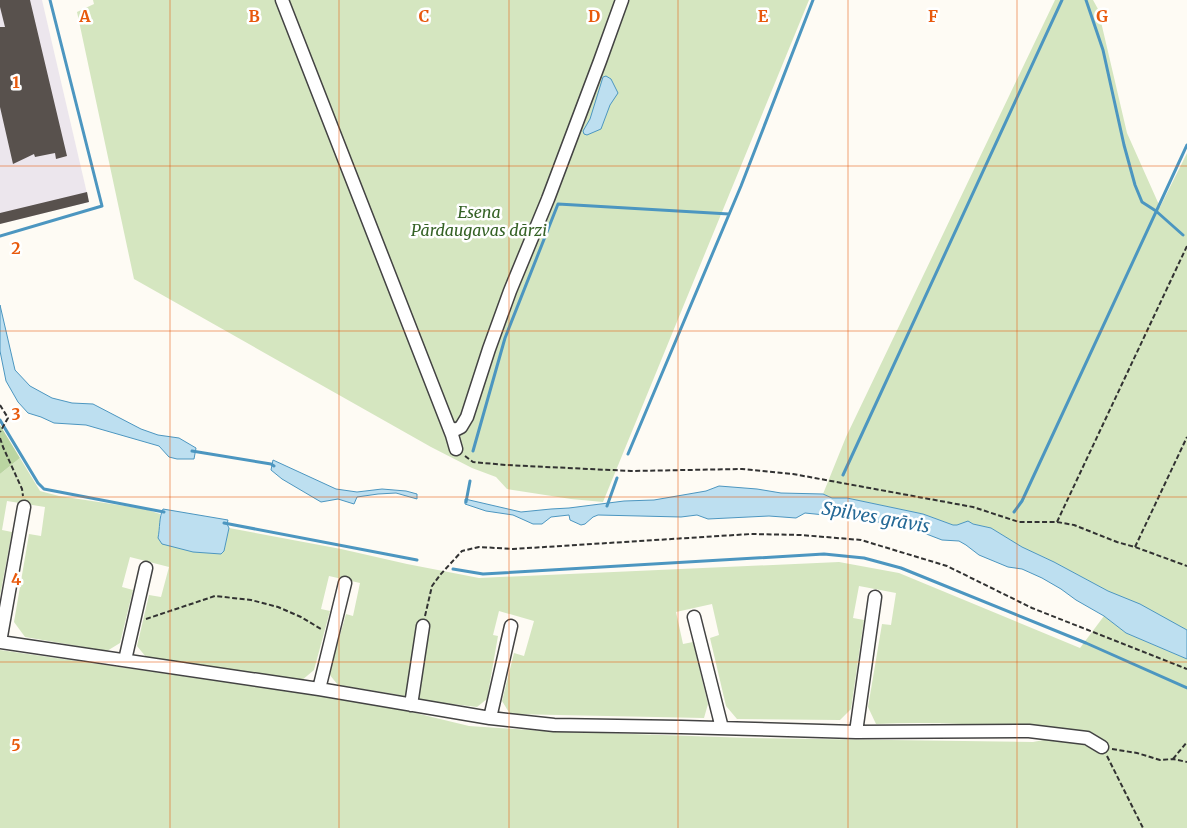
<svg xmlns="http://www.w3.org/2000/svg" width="1187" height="828" font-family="Merriweather,serif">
<rect width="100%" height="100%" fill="#fefbf4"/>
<path fill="#ece6ed" d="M0,0H42L89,202L0,224Z"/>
<path fill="#d5e6c0" d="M93,0H809L603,502L571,499L507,489L496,477L472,468L431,447L134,279L77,12L94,4Z
M1055,0H1093L1098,9L1127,133L1160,207L1187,153V630L1108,591L1054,562L1022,547L991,528L973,524L968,522L957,525H953L923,514L847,498H832L823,494L846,437Z
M20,458L40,491L59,496L145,509L160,514V523L158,538L224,551L229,528L341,549L407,564L479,578L839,562L899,573L1080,648L1104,616L1126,633L1187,659V828H0V650L323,696L403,710L469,726L545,731L749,738L1033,742L1049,739L1052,730C994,725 935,721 876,724L868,707L882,624L891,625L896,593L859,586L853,618L864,620L851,709L840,720L737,719L726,706L710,638L719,635L712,604L676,612L683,644L693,642L708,704L704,718L510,714L502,701L514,653L524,656L534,621L499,611L493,635L498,636L487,699L477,707L427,701L394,694L338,685L329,674L346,614L353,616L360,583L329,576L321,609L330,611L314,670L301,681L146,657L137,646L149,595L161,597L169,567L130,557L122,587L133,590L120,643L107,651L25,637L14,622L29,534L41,536L45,507L7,501L2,530L12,532L0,596V474Z"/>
<path fill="#bad5a1" d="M0,425L20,458L0,474Z"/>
<path fill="#bddff0" stroke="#4c96c0" d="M606,76L611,79L618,93L610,105L601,129L587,135L584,134L583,131L590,119L603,77Z
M0,305L15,370L30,386L52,398L72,403L93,404L141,429L158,435L179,438L196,448L194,459H177L169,457L159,446L86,425L54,423L41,417L28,413L18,402L6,381L0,351Z
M273,460L336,489L357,492L382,489L406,491L417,494V499L396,493L378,494L357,497L354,504L338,499L321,502L282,479L271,470Z
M719,486L757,489L781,493L823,494L832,498H847L923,514L953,525H957L968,521L973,524L991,528L1022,547L1054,562L1108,591L1140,604L1187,630V659L1126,633L1104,616L1076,600L1061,589L1042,578L1022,569L1008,567L979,555L966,545L959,541L942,540L916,530L864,519L805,513L796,518L769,516L708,519L697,515L681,517L598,515L593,517L585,524L581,525L570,520L569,515L551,517L542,524H533L513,515L486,511L465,504V499L521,512L551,509L569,508L624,501L654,500L706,491Z
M163,509L228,520L227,524L229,528L224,551L221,554L193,552L162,544L158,538C160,528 159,517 163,509Z"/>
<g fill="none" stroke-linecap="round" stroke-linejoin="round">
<path stroke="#4c96c0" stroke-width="3" d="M1086,0L1103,50L1124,145L1135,185L1142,202L1156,211L1183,235
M0,236L102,206L50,0
M0,420L38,483L44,489L164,512
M192,451L271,464L274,466
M473,451L505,338L558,204L729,214
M628,454L741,186L813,0
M843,475L1062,0
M466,502L470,481
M607,506L617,478
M1014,512L1022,501L1187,145
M224,523L417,560
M453,569L483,574L824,554L864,558L901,568L1086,643L1187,688"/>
</g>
<path fill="#58514d" d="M0,0H30L67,156L56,159L55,153L35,157L34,154L13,164L0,107V27H5L0,7Z
M87,192L89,202L0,224V213Z"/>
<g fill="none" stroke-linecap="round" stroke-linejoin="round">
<g stroke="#434343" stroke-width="15">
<path id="minor" d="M282,0L452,435L456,449
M449,427L455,430L461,427L467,417L489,349L510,291L548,199L600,61L622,0
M694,617L722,728
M0,642L319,689L490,718L554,725L681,727L856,732L1029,731L1087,738L1102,747
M0,642L24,507
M125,660L146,568
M319,689L345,583
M411,705L423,626
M490,718L511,626
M856,732L875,597"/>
</g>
<path stroke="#323232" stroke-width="2" stroke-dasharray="5 2.5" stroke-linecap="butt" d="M0,405L8,418L0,432
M0,438L3,447L22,489L23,496
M465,456L473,462L506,465L631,471L742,469L793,474L973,507L1019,522H1057L1074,525L1117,542L1135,547L1187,566
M1057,522L1187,246
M1135,547L1187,437
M425,616L432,586L440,575L462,551L479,547L513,549L751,534L801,535L861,540L947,566L1032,608L1187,669
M146,619L215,596L251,600L278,607L301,617L321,629
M1112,749L1137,753L1160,760L1173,759L1187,762
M1107,756L1143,828
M1173,759L1187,742"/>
<use href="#minor" stroke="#fff" stroke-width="12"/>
</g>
<path fill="none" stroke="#e8590c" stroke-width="1" stroke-opacity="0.55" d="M170,0V828M339,0V828M509,0V828M678,0V828M848,0V828M1017,0V828M0,166H1187M0,331H1187M0,497H1187M0,662H1187"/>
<g text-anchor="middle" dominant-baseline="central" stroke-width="5" stroke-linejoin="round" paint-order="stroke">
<g font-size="16" font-style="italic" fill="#356226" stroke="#fff">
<text x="479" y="212">Esena<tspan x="479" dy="18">Pārdaugavas dārzi</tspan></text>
</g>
<g font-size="18" font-style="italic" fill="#256996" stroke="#fff">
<text transform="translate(876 517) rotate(10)">Spilves grāvis</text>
</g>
</g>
<g font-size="16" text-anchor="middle" font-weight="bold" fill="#e8590c" stroke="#fff" stroke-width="5" stroke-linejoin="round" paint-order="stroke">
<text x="85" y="22">A</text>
<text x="254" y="22">B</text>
<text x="424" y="22">C</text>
<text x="594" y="22">D</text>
<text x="763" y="22">E</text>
<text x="933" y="22">F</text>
<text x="1102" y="22">G</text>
<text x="16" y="88">1</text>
<text x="16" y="254">2</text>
<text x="16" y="420">3</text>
<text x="16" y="585">4</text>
<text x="16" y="751">5</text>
</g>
</svg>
